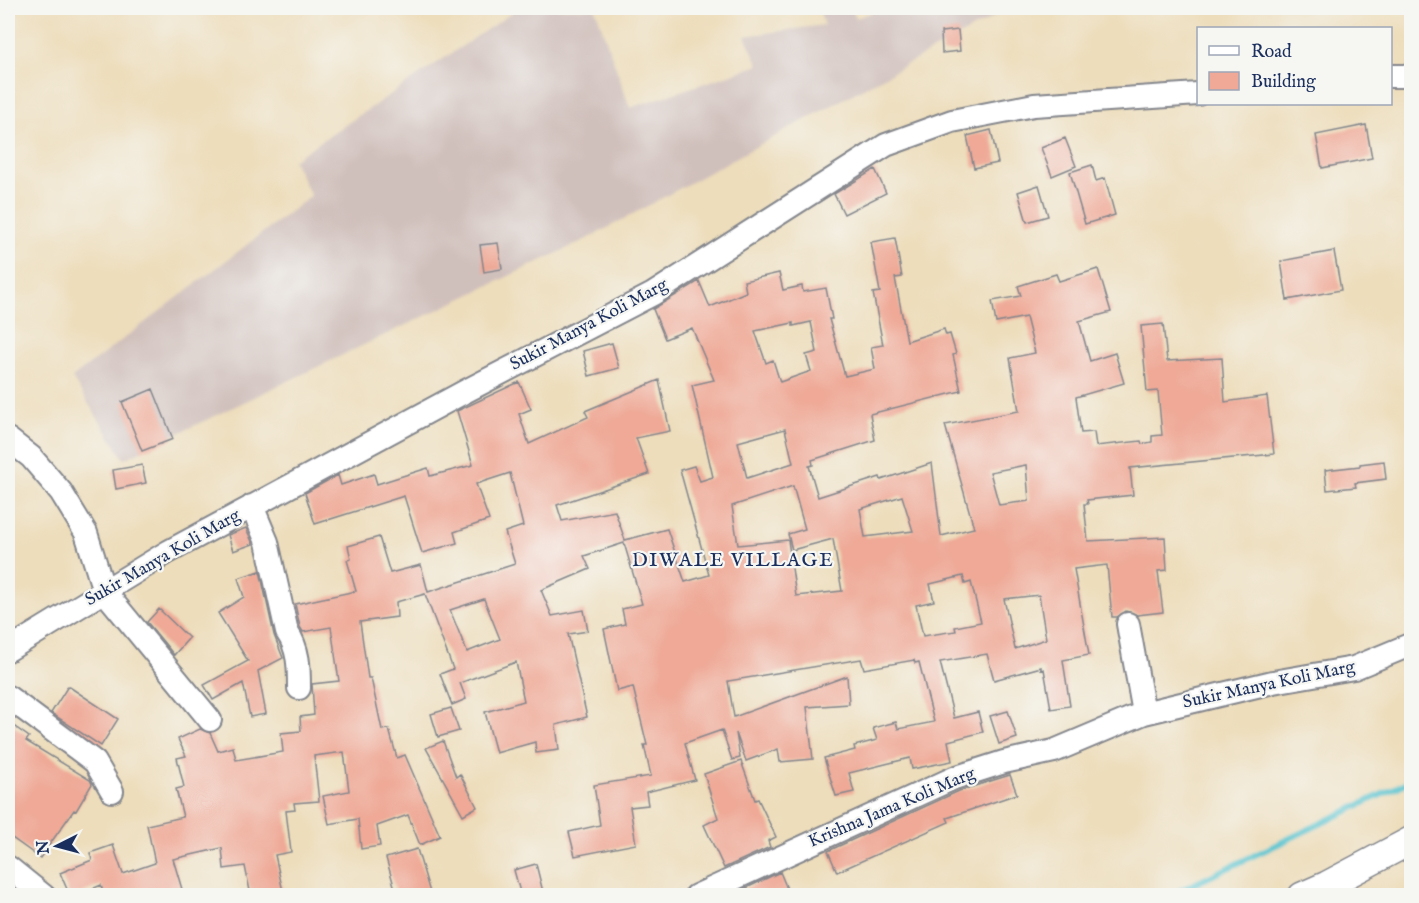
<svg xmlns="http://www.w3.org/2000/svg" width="1419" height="903" font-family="'IM FELL English',serif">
<rect width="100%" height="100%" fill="#f6f6f2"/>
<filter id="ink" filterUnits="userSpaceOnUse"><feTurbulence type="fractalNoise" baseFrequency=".0167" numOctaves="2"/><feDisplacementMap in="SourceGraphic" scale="12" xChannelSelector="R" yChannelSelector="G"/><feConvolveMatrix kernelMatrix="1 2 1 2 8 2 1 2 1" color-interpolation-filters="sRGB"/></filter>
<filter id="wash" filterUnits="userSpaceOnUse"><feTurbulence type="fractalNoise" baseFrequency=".008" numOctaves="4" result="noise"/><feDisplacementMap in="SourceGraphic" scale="24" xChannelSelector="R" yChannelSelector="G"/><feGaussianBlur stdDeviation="1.35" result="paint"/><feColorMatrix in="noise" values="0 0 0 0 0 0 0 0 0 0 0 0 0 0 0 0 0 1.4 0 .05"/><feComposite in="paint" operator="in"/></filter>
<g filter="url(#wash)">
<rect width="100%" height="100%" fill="#edddbb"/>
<path fill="#d0c0bc" d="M519,8H595L630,108L759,65L745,36L824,25L819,8H851L856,18L884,8H1010L589,238L124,459L72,378L311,196L293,160Z"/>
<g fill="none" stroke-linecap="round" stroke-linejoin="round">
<path stroke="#56c3ce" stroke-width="6" d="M1169,896L1412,780"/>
</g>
<g id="blocks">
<path fill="#efa996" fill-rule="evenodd" d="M958,30L960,51L942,53L941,32Z
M1366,125L1372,158L1322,168L1316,135Z
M991,130L998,163L974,168L967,136Z
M1065,138L1076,166L1052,176L1041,148Z
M1092,165L1096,181L1105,178L1115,215L1085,224L1070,172Z
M875,169L886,193L844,214L834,194Z
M1039,185L1048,216L1027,222L1018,192Z
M895,238L902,277L895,278L907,341L944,329L946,335L950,334L956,354L953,355L961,391L870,414L875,440L812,460L813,465L809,466L818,497L880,477L881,480L932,463L941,536L974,528L945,425L1019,411L1010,358L1035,353L1026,317L996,323L992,301L1021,296L1018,286L1056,274L1059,281L1098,269L1111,312L1079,321L1090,361L1115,353L1124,383L1076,397L1081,433L1094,432L1096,446L1141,441L1142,444L1152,442V436L1162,435L1158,391L1147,392L1141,326L1163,324L1167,361L1222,358L1225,402L1267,396L1274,454L1130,468L1133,495L1087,500L1088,504H1084L1088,541L1165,537L1167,570L1158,571L1163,612L1137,615L1126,611L1117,617H1112L1107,565L1074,569L1089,655L1063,660L1070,706L1051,709L1044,669L1041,670V667L994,680L987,654L940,662L954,718L978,712L983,732L948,741L952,761L912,769L910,758L849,773L854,792L836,796L824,758L855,750L854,746L877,740L873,728L896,722L898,729L934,722L919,662L915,663L914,660L864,669L861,659L728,681L734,717L847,676L849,704L807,707L813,759L780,762L778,749L746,761L736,733L740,758L732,760L722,730L685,743L695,780L646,792L648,805L630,807L636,844L575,856L569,832L600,825L594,785L651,776L644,745H647L633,687L617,691L604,629L625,624L622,609L642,604L624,543L584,556L590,569L541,590L552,616L584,610L588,631L568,634L587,717L556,725L559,750L536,753L535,742L496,753L485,712L524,701L516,662L460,683L466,699L452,705L440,674L453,669L425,594L396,602L397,617L360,622L368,678H371L382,730L389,729L397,758L405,755L440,836L420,845L408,815L377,826L380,846L361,849L358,819L329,824L323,796L349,791L344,752L314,756L319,801L294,803L295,810L286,811L291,852L275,855L284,896H251L245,866L224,869L222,848L173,859L184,896H104L101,885L76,896H70L60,873L92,860L90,853L113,845L123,874L155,863L147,825L183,817L176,789L184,787L177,758L186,756L178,739L200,729L210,733L218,751L233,747L236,760L283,752L281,733L301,731L300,717L314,715L312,684L339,681L331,627L303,632L300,627L295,604L356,591L347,560L351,559L348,546L379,537L390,573L421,565L428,592L515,564L505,532L523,526L510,473L476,484L489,520L454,532L457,543L422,553L404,496L315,524L305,493L338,475L341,485L374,474L377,484L428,468L430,476L473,465L457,411L519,382L531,409L519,414L529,444L588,417L585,411L659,380L670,431L636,438L649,474L557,505L562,521L615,511L625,540L667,529L685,582L709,575L680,470L694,466L700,481L713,477L692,385L714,380L692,328L665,339L653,309L699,281L710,307L746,292L744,281L779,273L783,290L802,286L803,292L826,288L832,319H829L845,376L875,369L871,347L883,345L873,293L880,292L871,242ZM811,322L817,352L806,355L811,371L780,382L773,360L766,363L755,331L793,323V326ZM785,429L793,463L747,478L738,442ZM1026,465L1029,501L999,505L990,472ZM793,486L805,529L788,534L792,550L833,539L842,591L796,596L788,540L738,545L732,506ZM902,496L913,531L865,537L860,509ZM963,576L965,584L971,582L981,622L955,627L956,631L923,636L916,605L934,601L930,584ZM1039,595L1046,639L1015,649L1004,599ZM484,599L500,639L467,652L450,610Z
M498,243L502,269L484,272L480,245Z
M1334,251L1341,290L1287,300L1281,261Z
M612,343L619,368L589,376L583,351Z
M153,389L173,439L142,451L122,402Z
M1384,461L1386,479L1355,483L1356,487L1327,490L1325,470L1360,466V464Z
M142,465L146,483L116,489L113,470Z
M246,528L253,544L233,551L228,535Z
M260,571L274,635L283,658L258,671L266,714L250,717L243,683L213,700L204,685L248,661L218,613L244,597L238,578Z
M159,609L189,638L174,655L147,622Z
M68,686L118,719L101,746L51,713Z
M451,708L459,731L438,737L431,714Z
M1008,711L1017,738L999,744L990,716Z
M8,722L29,737L26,741L90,780L92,784L76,811L74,810L40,858L8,835Z
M443,741L456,777L460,774L477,807L463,815L426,748Z
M741,761L755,800L758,799L776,837L768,841L770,847L724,868L704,825L718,818L704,774Z
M1010,775L1017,794L947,818L949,822L837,872L828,851L959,791Z
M417,849L431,896H397L386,858Z
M536,864L544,896H521L514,870Z
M780,872L790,896H737L736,893Z"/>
</g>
</g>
<g filter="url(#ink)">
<use href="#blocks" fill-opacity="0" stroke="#84868c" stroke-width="1.5"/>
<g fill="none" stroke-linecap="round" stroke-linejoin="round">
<g stroke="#84868c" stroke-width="26">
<path id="minor" d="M1390,76H1412
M8,439L31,457L61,492L86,533L104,591L210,720
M252,506L267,542L287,632C299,649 299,668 299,688
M1128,624L1144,713
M8,650L168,552L466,391L653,294L886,145L952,121L1034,105L1198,94
M8,697L95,762L112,791
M8,867L44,896
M696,896L954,778L1004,762L1054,751L1144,713L1273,682L1354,668L1412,644"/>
</g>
<g stroke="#84868c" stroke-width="30">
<path id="tertiary" d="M1302,896L1327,885L1412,840"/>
</g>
<use href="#minor" stroke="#fff" stroke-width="22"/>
<use href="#tertiary" stroke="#fff" stroke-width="27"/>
</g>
</g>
<g text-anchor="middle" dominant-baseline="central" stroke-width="4.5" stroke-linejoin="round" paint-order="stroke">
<g font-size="18" fill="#1b2f5e" stroke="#f6f6f2">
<text transform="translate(589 325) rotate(-28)">Sukir Manya Koli Marg</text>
<text transform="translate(163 558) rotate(-30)">Sukir Manya Koli Marg</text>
<text transform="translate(1269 685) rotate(-12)">Sukir Manya Koli Marg</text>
<text transform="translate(892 808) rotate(-23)">Krishna Jama Koli Marg</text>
</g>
<g font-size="20" letter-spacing="1.5" fill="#1b2f5e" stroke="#f6f6f2">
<text x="733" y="560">DIWALE VILLAGE</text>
</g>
</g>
<rect width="1419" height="903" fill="none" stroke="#f6f6f2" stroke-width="30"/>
<rect x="1197" y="27" width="195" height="78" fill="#f6f6f2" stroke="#9ea6b7" stroke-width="1.5"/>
<rect x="1209" y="46" width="30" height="9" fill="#ffffff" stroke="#9ea6b7" stroke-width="1.5"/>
<text x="1251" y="57" font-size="18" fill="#1b2f5e">Road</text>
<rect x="1209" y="72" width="30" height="18" fill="#efa996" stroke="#9ea6b7" stroke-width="1.5"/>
<text x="1251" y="87" font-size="18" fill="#1b2f5e">Building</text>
<g transform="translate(57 846) rotate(264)" stroke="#f6f6f2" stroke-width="4.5" paint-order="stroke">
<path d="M0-4.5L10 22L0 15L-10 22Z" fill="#1b2f5e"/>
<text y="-9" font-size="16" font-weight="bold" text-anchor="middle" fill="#1b2f5e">N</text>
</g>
</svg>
